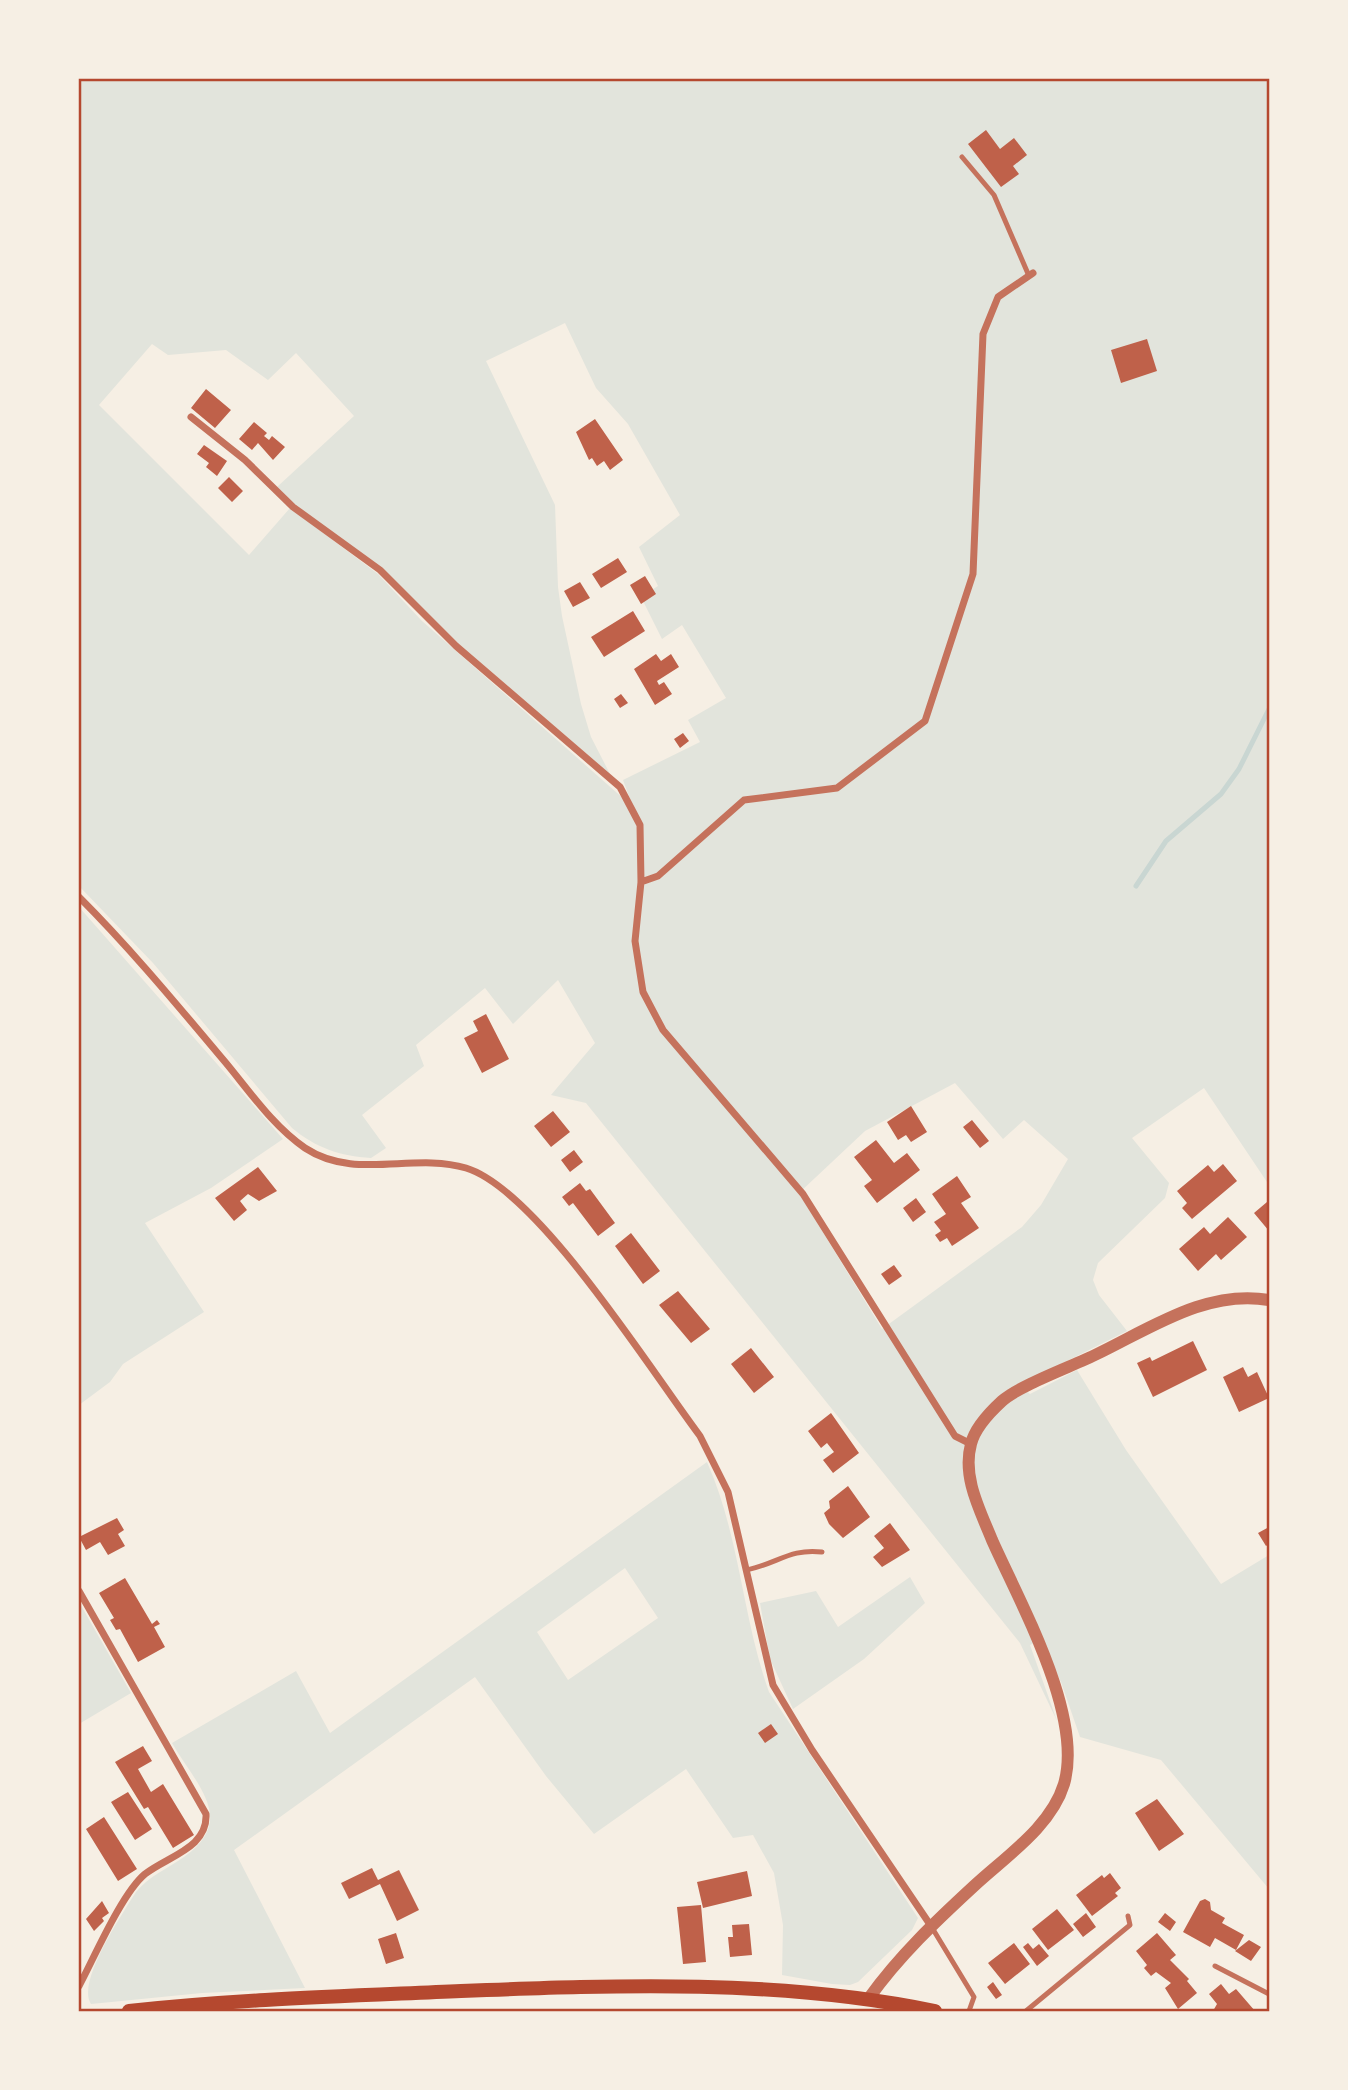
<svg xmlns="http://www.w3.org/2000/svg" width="1348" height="2090" font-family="'Asap Condensed',sans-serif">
<rect width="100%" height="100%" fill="#f6efe4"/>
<path fill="#e2e4dc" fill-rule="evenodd" d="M79,79H1269V1185L1204,1088L1132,1138L1169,1183L1165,1198L1098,1263L1093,1280L1099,1295L1127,1331L1019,1385L1030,1394L1077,1370L1126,1450L1221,1584L1269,1555V1889L1161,1760L1080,1737L1061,1682L1040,1640L1030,1645L1057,1721L1020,1643L586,1103L551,1095L595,1043L558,980L513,1024L485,988L416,1045L424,1066L362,1115L386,1148L371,1158C340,1156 316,1148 292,1128L153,963L79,886ZM565,323L596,388L628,424L680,515L639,547L658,586L641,597L662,639L682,625L726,698L688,720L700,742L623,780L633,807L422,621L378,574L290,508L249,555L99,405L152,344L168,355L226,350L268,380L296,353L354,416L277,487L295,505L383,569L459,644L610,774L591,737L581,704L562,616L558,587L555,505L486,361ZM955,1083L1003,1139L1024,1120L1068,1159L1041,1205L1022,1227L882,1329L799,1193L865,1131Z
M79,907L283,1139L211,1188L145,1223L204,1312L123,1364L110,1382L79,1405Z
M707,1462C740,1536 742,1617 769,1692L918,1918L912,1930L858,1982L850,1985L832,1984L782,1975L783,1925L774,1873L753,1835L733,1838L686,1769L594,1834L546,1776L475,1677L234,1850L305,1988L202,1993L91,2004C76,1982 123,1913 136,1892C149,1876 167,1869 184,1857C237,1820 197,1786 172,1743L296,1671L330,1733ZM625,1568L658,1618L568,1680L537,1632Z
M910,1577L925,1603L864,1659L793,1709L770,1659L760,1603L816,1591L838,1627Z
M79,1602L131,1693L79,1724Z"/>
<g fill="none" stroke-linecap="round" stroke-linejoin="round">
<path stroke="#c9d6d2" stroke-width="5" d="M1136,886L1166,841L1221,794L1239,769L1269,709"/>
</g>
<path fill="#bf614a" d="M986,130L1000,149L1014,138L1027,155L1013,166L1019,174L1001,187L968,144Z
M1147,339L1157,371L1121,383L1111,350Z
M206,389L231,410L215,428L191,408Z
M595,419L623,460L610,470L604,461L597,466L592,458L589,460L576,432Z
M254,422L267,433L264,436L269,440L272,436L285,447L273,460L258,443L252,450L239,439Z
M204,445L227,461L217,476L206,467L209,463L197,454Z
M229,477L243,491L232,502L218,488Z
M618,558L627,572L601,588L592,574Z
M645,576L656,594L641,604L630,585Z
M580,582L590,598L573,607L564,591Z
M633,611L645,631L604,657L591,637Z
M656,654L661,661L671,654L679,667L657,681L659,685L664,682L672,694L655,705L634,669Z
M621,694L628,703L620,708L614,699Z
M683,733L689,741L680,748L674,739Z
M486,1014L509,1059L482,1073L464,1038L478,1031L473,1021Z
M911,1106L927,1132L911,1142L906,1135L898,1140L887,1122Z
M553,1111L570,1132L551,1147L534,1126Z
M972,1120L989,1141L980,1148L963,1127Z
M876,1140L894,1163L907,1153L920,1170L877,1203L864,1186L872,1180L854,1157Z
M574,1150L583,1162L570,1172L561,1160Z
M1223,1164L1237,1181L1192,1219L1182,1208L1187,1203L1177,1191L1208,1165L1214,1172Z
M258,1167L277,1191L259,1201L248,1194L240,1201L247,1210L234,1221L215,1198Z
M957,1176L971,1197L961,1203L979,1228L952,1246L947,1238L940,1242L935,1235L941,1231L934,1222L946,1214L932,1194Z
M580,1183L586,1191L590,1189L615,1223L598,1236L573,1203L569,1206L562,1197Z
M916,1198L926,1212L913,1222L903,1208Z
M1267,1202L1269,1204V1231L1254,1213Z
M1228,1217L1247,1237L1221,1260L1216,1254L1198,1271L1179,1249L1204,1227L1210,1234Z
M631,1233L660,1271L643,1284L615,1246Z
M894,1265L902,1276L889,1285L881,1274Z
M678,1291L710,1329L691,1343L659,1305Z
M1193,1341L1207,1370L1153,1397L1137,1363L1150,1357L1152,1361Z
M751,1348L774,1377L754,1393L731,1364Z
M1243,1367L1248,1377L1257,1372L1269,1398L1239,1412L1223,1377Z
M831,1413L859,1453L833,1473L823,1460L834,1452L827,1443L821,1448L808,1431Z
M848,1486L870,1517L843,1538L829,1524L824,1513L830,1508L829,1501Z
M117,1518L124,1530L118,1534L125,1546L108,1555L100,1542L86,1550L79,1537Z
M890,1523L910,1550L882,1567L873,1557L884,1548L874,1536Z
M1269,1527V1544L1266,1546L1258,1533Z
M125,1578L152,1624L157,1620L160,1624L154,1627L165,1647L138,1662L120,1629L116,1630L110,1620L114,1618L99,1593Z
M771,1724L778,1734L765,1743L758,1733Z
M143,1746L152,1761L138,1769L151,1792L163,1784L194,1835L173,1848L148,1807L144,1809L115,1762Z
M128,1792L152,1829L135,1840L111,1802Z
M1157,1799L1184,1834L1159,1851L1135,1813Z
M104,1817L137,1869L118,1881L86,1829Z
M372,1868L378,1880L399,1870L419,1910L397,1921L380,1884L349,1899L341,1883Z
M747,1871L752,1896L703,1908L697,1882Z
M1110,1873L1121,1888L1115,1893L1118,1896L1092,1916L1076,1895L1102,1875L1104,1878Z
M1205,1899L1210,1902L1211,1910L1225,1918L1222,1923L1244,1935L1236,1950L1215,1938L1210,1947L1183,1932L1200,1901Z
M102,1901L109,1913L102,1918L104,1921L94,1931L86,1919Z
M701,1905L706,1962L683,1964L677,1907Z
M1057,1909L1074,1930L1048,1950L1032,1929Z
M1086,1913L1096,1927L1083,1937L1073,1924Z
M1165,1913L1176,1922L1170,1931L1158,1922Z
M749,1924L752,1955L730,1957L728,1937H733L732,1925Z
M396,1933L404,1958L386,1964L378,1939Z
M1157,1933L1176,1955L1170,1960L1189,1979L1187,1981L1197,1993L1178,2009L1165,1988L1171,1983L1156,1972L1151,1976L1144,1968L1147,1965L1136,1951Z
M1249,1940L1261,1947L1251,1961L1235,1951Z
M1014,1943L1030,1964L1005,1984L988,1963Z
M1028,1943L1033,1949L1039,1944L1049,1956L1037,1966L1023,1947Z
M993,1982L1002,1995L996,1999L987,1987Z
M1221,1984L1229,1994L1236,1989L1255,2011H1213L1217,2004L1209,1994Z"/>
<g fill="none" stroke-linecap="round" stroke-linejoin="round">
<path stroke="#c5725c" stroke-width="5" d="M962,157L994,195L1029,276
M746,1570C777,1564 790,1548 822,1552
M931,1926L974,1997L969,2011
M1215,1966L1269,1994
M1026,2011L1130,1925L1128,1916"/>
<path stroke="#c5725c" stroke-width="7" d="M191,417L245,460L293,507L380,570L456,646L620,787L640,825L641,882L635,941L643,992L663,1030L803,1194L955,1436L971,1444
M641,882L658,876L744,800L837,788L925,721L973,574L983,334L998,297L1033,273
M79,897C131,949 178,1006 226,1063C250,1092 274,1127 305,1148C355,1181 413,1152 466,1168C538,1190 651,1371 700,1436L728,1492L773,1685L812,1750L931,1926
M79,1591L206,1814C208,1848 168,1856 145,1874C122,1893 94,1958 79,1986"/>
<path stroke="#c5725c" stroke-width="12" d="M869,1998C899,1956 936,1921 974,1886C1005,1857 1051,1827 1064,1784C1084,1716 1020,1603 992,1540C980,1510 962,1477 971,1444C975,1427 990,1412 1002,1401C1020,1385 1073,1366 1097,1354C1151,1328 1207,1289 1269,1300"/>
<path stroke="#b5482f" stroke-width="14" d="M129,2011C240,1999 350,1996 461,1991C620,1985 780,1979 935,2011"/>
</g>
<rect width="1348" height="2090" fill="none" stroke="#f6efe4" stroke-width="161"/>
<rect x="80" y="80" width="1188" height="1930" fill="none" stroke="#b5482f" stroke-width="2.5"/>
</svg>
